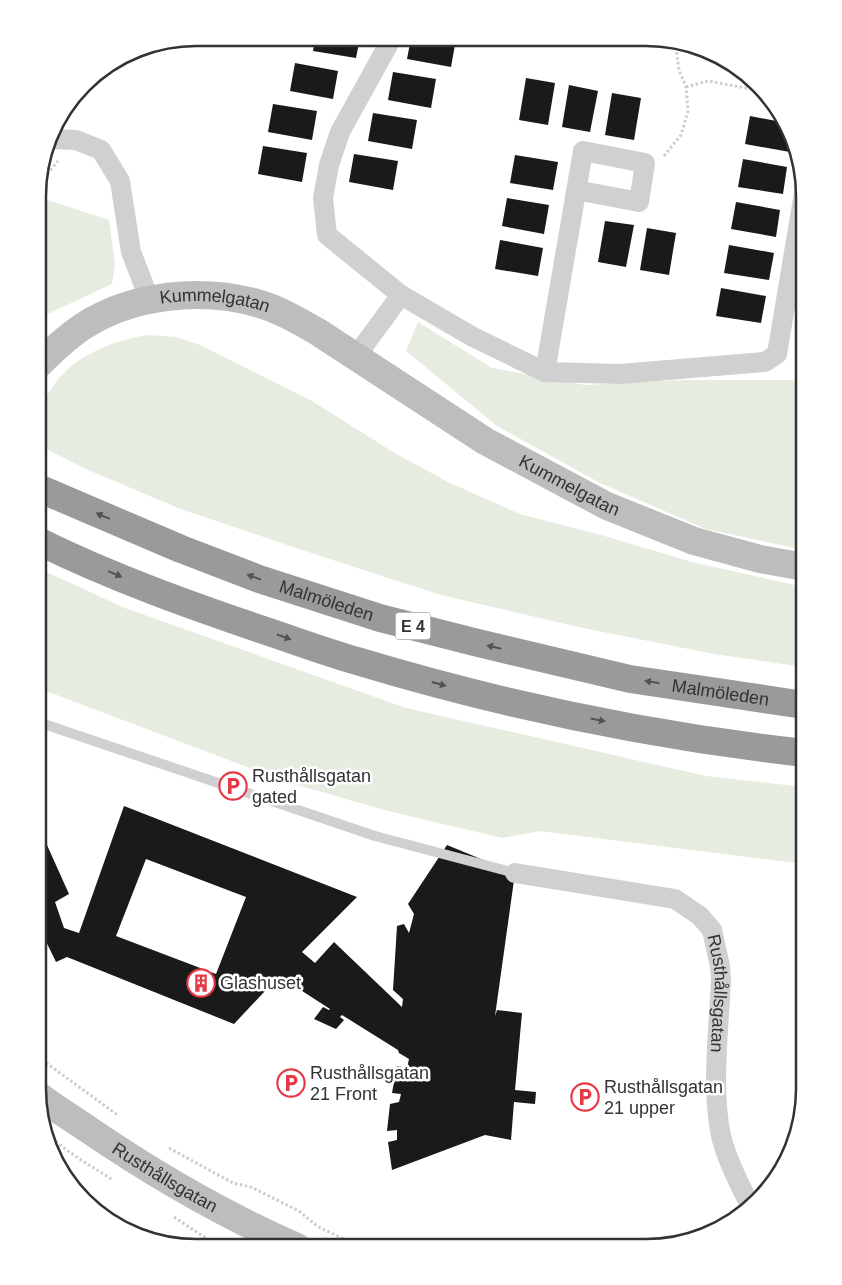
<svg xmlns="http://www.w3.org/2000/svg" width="842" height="1285" font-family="Helvetica,sans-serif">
<rect width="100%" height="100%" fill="#fff"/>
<path fill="#e6ecdf" d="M39,197L109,220L115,264L112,284L39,318Z
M418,322L492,368L585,385L679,380H784L804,381V550L706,529L600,483L497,426L406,351Z
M147,335L176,337L200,345L312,401L393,452L448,482L520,514L601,535L692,562L804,587V667L714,654L583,628L441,595L299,549L178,508L86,469L38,445C39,435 36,421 39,411C40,405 45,399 48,394C68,358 108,342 147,335Z
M38,568L125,608L406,708L706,776L804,787V864L540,831L502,838L388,811L287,782L38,688Z"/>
<path fill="#1a1a1a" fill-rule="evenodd" d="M315,38H360L356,58L313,51Z
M411,38L456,39L451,67L407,59Z
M295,63L338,71L333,99L290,91Z
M393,72L436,79L431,108L388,100Z
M526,78L555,83L548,125L519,120Z
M569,85L598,91L590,132L562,127Z
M612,93L641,98L634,140L605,135Z
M273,104L317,111L312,140L268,132Z
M373,113L417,120L412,149L368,141Z
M750,116L782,122L792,135L790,152L745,144Z
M263,146L307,153L302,182L258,174Z
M354,154L398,161L393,190L349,182Z
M515,155L558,162L553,190L510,183Z
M743,159L787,167L783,194L738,187Z
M507,198L549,205L544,234L502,226Z
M736,202L780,210L776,237L731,229Z
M605,221L634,225L626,267L598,262Z
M647,228L676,233L669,275L640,270Z
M500,240L543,248L538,276L495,269Z
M729,245L774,253L769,280L724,273Z
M803,286H804V332L796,330Z
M721,288L766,296L761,323L716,316Z
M124,806L357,897L302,952L315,963L334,942L402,1007L403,999L393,990L397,926L404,924L409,933L414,914L408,904L447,845L515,873L495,1016L497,1010L522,1013L515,1090L536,1092L535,1104L514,1102L511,1140L485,1135L392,1170L388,1142L397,1140V1130L387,1131L390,1104L399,1102L401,1094L392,1093L397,1066L407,1068L409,1059L399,1053L398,1050L342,1015L340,1017L344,1020L336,1029L314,1019L323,1007L329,1010L330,1009L279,976L234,1024L67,957L56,962L38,925V825L69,894L55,902L64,928L79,933ZM146,859L246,897L216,974L116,936Z"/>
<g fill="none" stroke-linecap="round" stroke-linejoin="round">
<path stroke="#cdcdcd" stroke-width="3" stroke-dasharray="2.5 2.5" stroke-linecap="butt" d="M686,87L708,81L757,90
M664,156L681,135L688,111L686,87L679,70L675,42
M39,180L47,174L58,161
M38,1057L119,1116
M47,1136L81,1160L113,1180
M169,1148L233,1183L251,1187L299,1211L317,1226L339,1237L366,1247
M174,1217L218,1246"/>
<path stroke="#d0d0d0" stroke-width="10" d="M38,722L375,836L515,873"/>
<g stroke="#d0d0d0" stroke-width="20">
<path d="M392,38L340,132L329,165L323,198L327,235L401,295"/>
<path d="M51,139L76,140L101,150L120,181L131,252L150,301"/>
<path d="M356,356L401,295L473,337L545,372L620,374L765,362L777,354L804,193"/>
<path d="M545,372C558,298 570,225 583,151L645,163L639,202L576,190"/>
<path id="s1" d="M515,873L675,899L700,916L712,930L720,966L721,980C719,1028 711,1089 721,1136C727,1160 738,1182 749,1203"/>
</g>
<g stroke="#bdbdbd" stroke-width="28">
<path id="s2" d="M39,364C52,351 66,338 82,327C132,294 203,287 260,304C280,310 299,321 318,332L485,441L607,506L694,541L760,559L804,567"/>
<path id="s3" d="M39,1096C55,1108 73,1119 89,1130C155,1175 224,1215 297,1247"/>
</g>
<g stroke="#9a9a9a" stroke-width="28">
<path id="s4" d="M38,488L181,549L259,579L380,618L474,642L630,679L804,705"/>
<path d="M38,541C111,577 189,605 266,631C296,641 326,652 357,661C503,705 653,736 804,753"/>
</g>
</g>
<defs><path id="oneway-solid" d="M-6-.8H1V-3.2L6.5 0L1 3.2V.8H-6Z" transform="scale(1.25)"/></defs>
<g fill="#525252">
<use href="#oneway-solid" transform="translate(103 516) rotate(-157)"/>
<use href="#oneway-solid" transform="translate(115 574) rotate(23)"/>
<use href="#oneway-solid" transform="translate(254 577) rotate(-160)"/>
<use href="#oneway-solid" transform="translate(284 637) rotate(19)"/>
<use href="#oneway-solid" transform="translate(494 647) rotate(-167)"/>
<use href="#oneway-solid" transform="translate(652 682) rotate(-171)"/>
<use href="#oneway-solid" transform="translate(439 684) rotate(15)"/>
<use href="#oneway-solid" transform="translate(598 720) rotate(11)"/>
</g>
<defs>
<g id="parking-ring" transform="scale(1.4375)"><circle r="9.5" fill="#fff" stroke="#e63946" stroke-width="1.5"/><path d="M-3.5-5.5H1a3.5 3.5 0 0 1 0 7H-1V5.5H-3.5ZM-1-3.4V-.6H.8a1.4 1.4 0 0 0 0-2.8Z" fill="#e63946"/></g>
<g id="building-ring" transform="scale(1.4375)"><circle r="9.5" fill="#fff" stroke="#e63946" stroke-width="1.5"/><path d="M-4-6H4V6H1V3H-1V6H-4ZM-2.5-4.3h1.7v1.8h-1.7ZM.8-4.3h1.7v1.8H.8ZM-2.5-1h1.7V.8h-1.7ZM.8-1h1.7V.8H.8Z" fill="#e63946"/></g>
</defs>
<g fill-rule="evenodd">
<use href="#parking-ring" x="233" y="786"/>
<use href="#building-ring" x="201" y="983"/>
<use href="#parking-ring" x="291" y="1083"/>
<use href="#parking-ring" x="585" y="1097"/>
</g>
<g text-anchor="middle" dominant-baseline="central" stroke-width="5" stroke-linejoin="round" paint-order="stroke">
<rect fill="#fff" stroke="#707070" stroke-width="1" x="395.5" y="612.5" width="35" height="27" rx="4"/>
<g font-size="16" font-weight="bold" fill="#333">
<text x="413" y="626">E 4</text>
</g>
<g font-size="18" fill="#333" stroke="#fff">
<text stroke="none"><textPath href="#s2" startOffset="196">Kummelgatan</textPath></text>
<text stroke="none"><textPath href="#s2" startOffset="601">Kummelgatan</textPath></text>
<text stroke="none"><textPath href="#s4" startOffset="310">Malmöleden</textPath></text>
<text stroke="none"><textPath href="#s4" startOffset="715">Malmöleden</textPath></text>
<text stroke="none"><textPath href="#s1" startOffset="275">Rusthållsgatan</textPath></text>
<text stroke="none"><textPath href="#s3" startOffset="150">Rusthållsgatan</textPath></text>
</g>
<g font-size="18" fill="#333" stroke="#fff" text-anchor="start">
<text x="252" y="776">Rusthållsgatan<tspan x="252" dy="21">gated</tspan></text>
<text x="220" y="983">Glashuset</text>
<text x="310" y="1073">Rusthållsgatan<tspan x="310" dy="21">21 Front</tspan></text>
<text x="604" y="1087">Rusthållsgatan<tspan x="604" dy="21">21 upper</tspan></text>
</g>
</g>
<path d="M0 0H842V1285H0ZM196 46H646A150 150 0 0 1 796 196V1089A150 150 0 0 1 646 1239H196A150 150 0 0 1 46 1089V196A150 150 0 0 1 196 46Z" fill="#fff" fill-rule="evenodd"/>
<path fill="none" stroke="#333" stroke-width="2.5" d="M196 46H646A150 150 0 0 1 796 196V1089A150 150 0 0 1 646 1239H196A150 150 0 0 1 46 1089V196A150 150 0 0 1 196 46Z"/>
</svg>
